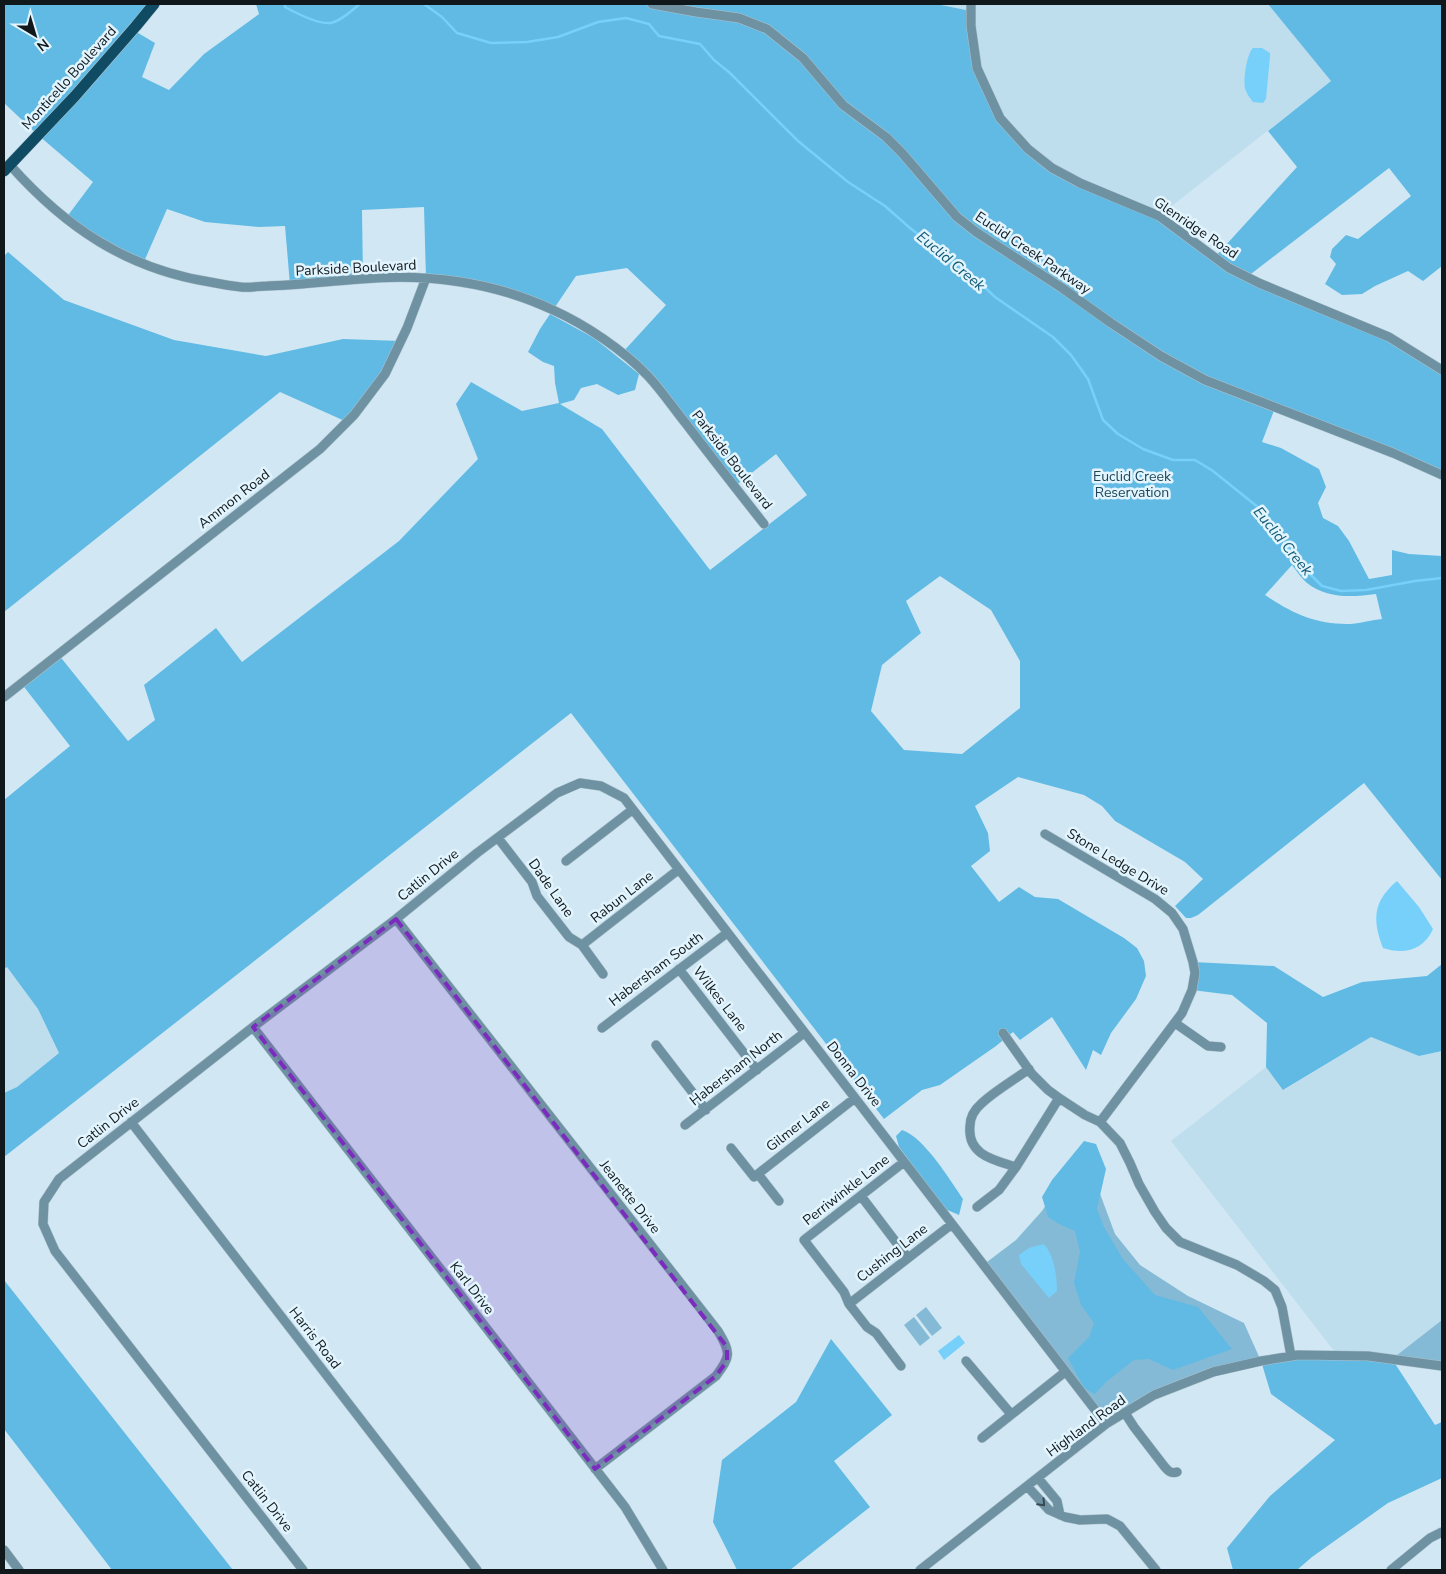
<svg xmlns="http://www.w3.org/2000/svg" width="1446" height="1574" font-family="'Nunito Sans',sans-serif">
<rect width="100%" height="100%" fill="#d1e8f4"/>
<path fill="#bedded" d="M936,4H1268L1331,81L1159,216L1052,168L1000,118L977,68L971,11Z
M6,966L38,1009L59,1053L17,1087L4,1093V969Z
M1371,1037L1419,1056L1442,1051V1320L1392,1359L1338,1356L1171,1141L1266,1067L1284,1090Z"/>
<path fill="#84bad5" d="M1077,1158L1099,1191L1115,1234L1140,1265L1188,1296L1244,1323L1261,1361L1154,1395L1106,1424L983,1265L1016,1240L1042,1211Z
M926,1307L942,1328L932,1336L916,1315Z
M914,1317L930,1338L920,1346L904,1325Z
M1442,1320V1366L1392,1359Z"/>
<path fill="#61bae4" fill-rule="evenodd" d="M4,4H154L133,30L155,43L142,77L169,90L204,54L259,14L256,4H936L971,11L977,68L1000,118L1052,168L1146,210L1214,258L1297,167L1268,131L1331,81L1268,4H1442V266L1423,281L1408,271L1375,286L1362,294L1342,295L1325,284L1336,264L1330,257L1332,249L1346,235L1358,239L1411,196L1389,168L1247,277L1389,337L1442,370V475L1275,408L1262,442L1281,448L1319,469L1326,487L1318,503L1323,518L1338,526L1349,541L1369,579L1392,575V550L1409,554L1442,556V880L1364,783L1198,915L1191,918H1186L1175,906L1203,879L1185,862L1115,821L1102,806L1084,795L1018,777L975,806L988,833L990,851L971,866L999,902L1019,887L1035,897L1058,899L1124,938L1137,948L1144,961L1146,976L1136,999L1111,1033L1101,1055L1093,1050L1086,1070L1052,1017L1020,1040L1013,1032L996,1046L940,1085L922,1090L884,1119L571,713L4,1157V1093L17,1087L59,1053L38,1009L7,967L4,969V800L70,746L21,683L58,654L128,741L155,720L144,685L216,628L242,662L399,541L478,459L456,404L471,382L522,411L559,403L555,383L554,366L543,362L528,352L540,329L550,314L594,338L639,374L635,390L618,395L597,384L581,388L574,400L560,404L602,429L710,570L807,495L776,454L735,486L648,376L622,353L666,305L627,268L576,276L553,310L518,296L426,278L424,207L362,210L363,278L290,285L285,226L259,227L205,222L167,209L143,264L66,218L93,182L38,135L4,103ZM1292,565C1297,571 1301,578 1307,583C1327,599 1352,597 1376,594L1382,619C1372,620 1361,623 1351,624C1317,625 1293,614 1265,595ZM940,576L991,610L1020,661V708L962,754L904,750L871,711L882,665L921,633L906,601Z
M8,252L64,300L174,340L266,356L343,339L401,341L385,374L347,422L280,392L4,612V256Z
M1193,962L1274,966L1323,997L1362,982L1427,976L1442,964V1051L1419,1056L1371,1037L1283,1090L1266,1067L1267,1023L1232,995L1192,990Z
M902,1130C924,1137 950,1180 963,1199L959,1215L945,1209L899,1147L896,1136Z
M1084,1141L1096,1144L1106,1169L1097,1209L1104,1227L1123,1259L1155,1295L1198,1307L1232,1349L1173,1370L1149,1359L1134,1360L1106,1382L1095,1394L1084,1388L1068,1358L1089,1337L1094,1323L1081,1305L1074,1283L1080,1252L1075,1231L1059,1224L1048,1217L1042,1197L1052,1180Z
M4,1280L233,1570H112L4,1429Z
M831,1339L892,1415L834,1461L870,1507L790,1570H737L713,1522L722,1460L796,1402Z
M1298,1355L1392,1359L1435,1425L1442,1422V1478L1388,1503L1312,1557L1297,1570H1233L1227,1548L1270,1496L1335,1440L1271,1394L1261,1361Z"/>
<path fill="#76d0fa" d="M1253,48H1262L1270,53V56L1266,99L1263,103L1253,102C1250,98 1246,93 1245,88C1243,80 1247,53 1253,48Z
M1397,881L1419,907L1433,929C1424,950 1404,955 1383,948C1372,920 1373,901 1397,881Z
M1044,1244C1054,1255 1057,1276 1057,1291L1049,1298L1021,1264L1019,1255L1029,1248Z
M959,1335L965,1343L944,1360L938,1351Z"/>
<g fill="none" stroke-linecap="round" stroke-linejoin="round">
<path stroke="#76d0fa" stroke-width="2.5" d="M285,4V7C296,13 317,24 330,23C340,22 352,10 360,4
M424,4L442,17L457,33L491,43L527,42L558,37L598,22L626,18L649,24L659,36L700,44L714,60L730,73L798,141L848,182L885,206L910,228L977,280L995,297L1053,337L1071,355L1088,379L1103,420L1118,434L1143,449L1173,460H1195L1213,471L1259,508L1301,565L1322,586L1341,591L1366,590L1415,581L1442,578"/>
<g stroke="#aec3cd" stroke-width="10">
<path id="minor" d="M652,4L696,12L739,18L767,29L803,58L843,105L886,137L902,153L957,217L976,232L1062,288L1111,323L1161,356L1205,380L1393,453L1442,475
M971,4V26L977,68L1000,118L1028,149L1052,168L1080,183L1159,216L1229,268L1259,283L1389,337L1442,370
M10,165C65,227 127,269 210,282C220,284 230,286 241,287C249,288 259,286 267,286C299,285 330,281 361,279C426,273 494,282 553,310C586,325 623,350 648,376C662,391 674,409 687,425C712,458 738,491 764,524
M4,697L320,449L354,415L385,374L407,328L426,278
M1045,834L1155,899L1172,913L1183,929L1193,962L1195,973L1192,990L1182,1013L1100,1122
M498,838L532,882L537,896L569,937L582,945L603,974
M566,861L632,810
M396,919L718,1331C731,1353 731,1356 716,1376L595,1469
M582,945L678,870
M679,969L757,1070
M1175,1023L1208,1046L1221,1047
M253,1027L625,1507L663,1570
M602,1028L727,933
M1003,1033L1032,1074L1048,1090L1059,1098L1085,1115L1100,1122L1120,1143L1130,1163L1139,1184L1155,1212L1166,1228L1180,1242L1237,1265L1264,1281L1275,1290L1282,1307L1291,1356
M656,1045L706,1110
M131,1122L477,1570
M685,1125L804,1033
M731,1148L754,1177L855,1098
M1016,1167C994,1160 967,1155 970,1126C970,1117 975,1109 982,1103C996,1090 1014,1080 1029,1069
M758,1174L779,1201
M861,1196L908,1258
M977,1207L999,1190L1016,1167L1059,1098
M849,1304L952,1224
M966,1361L1011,1414
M901,1366L876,1333L867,1327L849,1304L844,1292L804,1240L904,1162
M1125,1413L1134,1427L1164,1466C1168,1471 1171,1474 1177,1472
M982,1438L1065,1372
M1038,1478L1057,1501L1060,1515
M1027,1486L1049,1510L1065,1517L1080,1520L1107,1519L1120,1526L1156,1570
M4,1550L19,1570
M303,1570L55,1251L43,1224L44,1202L59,1179L253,1027L396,919L477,853L557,793L580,783L601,786L624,798L1106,1424
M920,1570L1106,1424L1154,1395L1213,1372L1261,1361L1298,1355L1368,1356L1442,1366
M1391,1570L1430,1538L1442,1532"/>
</g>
<g stroke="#aec3cd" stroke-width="12">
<path id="major" d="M4,171L75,96L136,26L154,4"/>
</g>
<use href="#minor" stroke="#6f92a3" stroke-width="9"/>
<use href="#major" stroke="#0f4c64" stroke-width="11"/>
</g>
<defs><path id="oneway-chevron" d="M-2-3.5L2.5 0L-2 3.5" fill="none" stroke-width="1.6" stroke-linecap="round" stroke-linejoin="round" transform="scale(1.25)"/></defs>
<use stroke="#364952" href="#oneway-chevron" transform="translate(1042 1503) rotate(47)"/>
<path fill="#7b2cbf" fill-opacity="0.2" stroke="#7b2cbf" stroke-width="4" stroke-dasharray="10 6" stroke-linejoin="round" d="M396,919L727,1347V1361L716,1376L595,1469L253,1027Z"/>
<g text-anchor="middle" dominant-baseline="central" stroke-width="5" stroke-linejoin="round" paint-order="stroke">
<g font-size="14" fill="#10181c" stroke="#e2f5fe">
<text transform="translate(69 78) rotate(-48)">Monticello Boulevard</text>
<text transform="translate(1196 228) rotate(34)">Glenridge Road</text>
<text transform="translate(1033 253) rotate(34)">Euclid Creek Parkway</text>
<text transform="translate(356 268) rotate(-3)">Parkside Boulevard</text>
<text transform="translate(732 460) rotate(52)">Parkside Boulevard</text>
<text transform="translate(234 499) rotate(-38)">Ammon Road</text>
<text transform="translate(1118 862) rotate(31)">Stone Ledge Drive</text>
<text transform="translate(428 875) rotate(-39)">Catlin Drive</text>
<text transform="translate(551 888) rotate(55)">Dade Lane</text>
<text transform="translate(622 897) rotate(-38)">Rabun Lane</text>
<text transform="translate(656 969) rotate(-37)">Habersham South</text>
<text transform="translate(720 999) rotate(52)">Wilkes Lane</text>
<text transform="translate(736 1068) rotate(-38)">Habersham North</text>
<text transform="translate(854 1074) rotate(52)">Donna Drive</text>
<text transform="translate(108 1123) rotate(-38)">Catlin Drive</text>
<text transform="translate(798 1125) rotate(-38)">Gilmer Lane</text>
<text transform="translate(846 1190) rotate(-38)">Perriwinkle Lane</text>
<text transform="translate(630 1197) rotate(52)">Jeanette Drive</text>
<text transform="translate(892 1253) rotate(-38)">Cushing Lane</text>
<text transform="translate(472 1288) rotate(52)">Karl Drive</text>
<text transform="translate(315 1338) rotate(52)">Harris Road</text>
<text transform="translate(1086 1426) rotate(-36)">Highland Road</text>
<text transform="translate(267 1501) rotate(52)">Catlin Drive</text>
</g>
<g font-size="14" fill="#204759" stroke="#e2f5fe">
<text x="1132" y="476">Euclid Creek<tspan x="1132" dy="16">Reservation</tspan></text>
</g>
<g font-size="15" font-style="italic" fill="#115975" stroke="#e2f5fe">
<text transform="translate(951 261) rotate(40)">Euclid Creek</text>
<text transform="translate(1283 541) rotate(51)">Euclid Creek</text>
</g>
</g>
<rect width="1446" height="1574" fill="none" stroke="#10181c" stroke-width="10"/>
<g transform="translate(35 35) rotate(142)" stroke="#e2f5fe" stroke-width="4" paint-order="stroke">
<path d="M0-4L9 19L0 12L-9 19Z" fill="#10181c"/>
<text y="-8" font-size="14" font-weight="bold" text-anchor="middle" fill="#10181c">N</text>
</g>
</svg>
